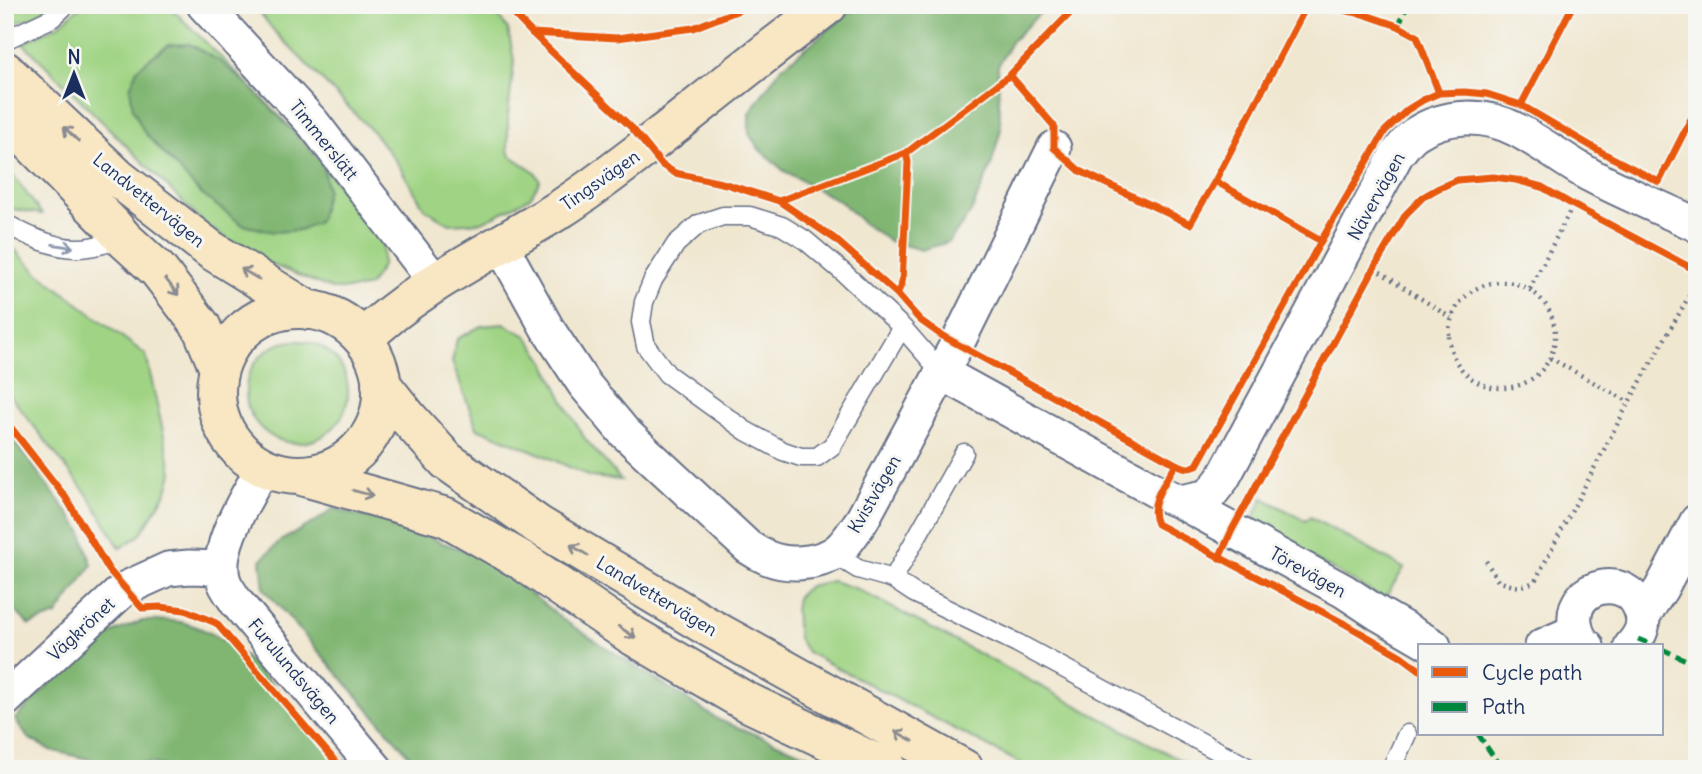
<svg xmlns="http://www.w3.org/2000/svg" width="1702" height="774" font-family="Delius,sans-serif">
<rect width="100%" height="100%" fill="#f6f6f2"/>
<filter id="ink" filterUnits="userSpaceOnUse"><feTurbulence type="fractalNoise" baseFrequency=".0143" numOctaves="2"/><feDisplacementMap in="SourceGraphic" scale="14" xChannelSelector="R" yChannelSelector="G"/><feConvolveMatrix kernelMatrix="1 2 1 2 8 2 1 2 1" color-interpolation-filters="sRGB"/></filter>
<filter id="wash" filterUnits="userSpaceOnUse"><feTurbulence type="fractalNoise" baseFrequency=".00686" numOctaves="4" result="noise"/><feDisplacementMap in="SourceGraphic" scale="28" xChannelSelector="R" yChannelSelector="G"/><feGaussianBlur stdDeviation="1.57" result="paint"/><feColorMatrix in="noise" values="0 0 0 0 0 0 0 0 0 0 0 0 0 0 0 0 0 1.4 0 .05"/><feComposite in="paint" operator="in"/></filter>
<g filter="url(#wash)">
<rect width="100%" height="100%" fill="#f0e7d0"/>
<path fill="#a0d484" stroke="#5e8271" stroke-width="2" d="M5,5H50L33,18L7,24H5Z
M82,5H168L257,93L295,132L343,191L378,230L383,243L382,266L369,286L355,289H332L256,258L206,225L23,43L59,25Z
M254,5H489L508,29L514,61L508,115V150L511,156L535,172L540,181L530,197L509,209L482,222L450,224L425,209L398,164L375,134L275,32Z
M5,165L42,214L7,208L5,205Z
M5,240L37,272L146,355L172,472L167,491L140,535L120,548L90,498L5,389Z
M504,324L527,336L544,360L564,402L585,439L621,480L591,477L543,455L477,428L452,362L457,339L481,326Z
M246 392a51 51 0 1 1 102 0a51 51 0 1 1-102 0Z
M1263,498L1306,521L1310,517L1404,568L1384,599L1251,523Z
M832,581L857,589L1197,769H1032L1020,763L807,652L798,638L795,611L797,597L809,586Z"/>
<path fill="#80b672" stroke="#4e7268" stroke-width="2" d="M859,5H1048L1011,42L998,66L999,108L1001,129L991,166L971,212L949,242L921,250L890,241L863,223L841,202L784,171L760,150L749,134V113L781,68Z
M190,44L221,62L257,93L322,162L327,189L319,221L301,230L274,232L243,225L201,194L144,132L133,109L130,88L137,69L150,58L169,45Z
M5,429L81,530L92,565L57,615L29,625L5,600Z
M334,508L355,515L404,523L440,542L482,556L568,623L719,720L843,769H421L264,589L261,560L280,541L315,522Z
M142,621C154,621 168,619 180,622C237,635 268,682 306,722C320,738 339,751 351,769H176L149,763L121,767L50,750L28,738L15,719L73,660L109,634Z"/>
</g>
<g filter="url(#ink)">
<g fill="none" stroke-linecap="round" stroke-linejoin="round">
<g stroke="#666f86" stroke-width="21">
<path id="lane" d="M5,40L52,18L66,5
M5,223C25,235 55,249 79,248C94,248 109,242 124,239
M902,327L832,446L817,457H801L783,451L746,431L667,374L646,346L641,322L644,302L653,280L676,244L699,224L723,216H750L782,226L805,240L844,273L902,327L942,373
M834,554L858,569L893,579L914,593L1017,643L1251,769
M893,579L964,453
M1391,769L1407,734"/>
</g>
<g stroke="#666f86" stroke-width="37">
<path id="street" d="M204,5L313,123L436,283
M500,243L547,328L584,384L624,432L748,547C754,551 761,555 768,558C787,566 815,564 833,554C845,547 854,531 862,520L957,344L1054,148
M942,373L1160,493L1181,502L1209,496L1223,478L1397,154C1403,147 1408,139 1415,134C1445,114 1485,113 1517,130C1542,143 1565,161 1590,175C1624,193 1661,208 1697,225
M263,468C247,497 211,551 225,584C228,590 233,597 237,603L376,769
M1181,502L1344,591L1379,614L1434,646
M1643,616L1661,589L1697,521
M1542,646L1576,631
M1587,646C1579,640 1576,632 1575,622C1571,583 1629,572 1641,611C1646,625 1640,636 1631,646
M5,700L124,589L168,569L189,567L222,568"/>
</g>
<g stroke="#666f86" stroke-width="42">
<path id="secondary" d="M5,71L118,178L211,250L308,310
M5,116L112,225L124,239L158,270L201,326L219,369
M216 392a83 83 0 1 1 166 0a83 83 0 1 1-166 0Z
M363,339C420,283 495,250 562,208C602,182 639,152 677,123C727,83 777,44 828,5
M381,384L409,419L447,461L538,525L705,625L964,769
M298,475L446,517L521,560L630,634L743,700L888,769"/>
</g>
<path stroke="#666f86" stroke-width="4.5" stroke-dasharray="2 5" stroke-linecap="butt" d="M1374,268L1451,318
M1449 335a53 53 0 1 1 106 0a53 53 0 1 1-106 0Z
M1530,289L1574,203
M1550,358L1629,402
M1486,561L1498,581C1513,586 1520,590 1535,581L1629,402L1697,282"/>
<use href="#lane" stroke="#fff" stroke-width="18"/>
<use href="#street" stroke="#fff" stroke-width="33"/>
<use href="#secondary" stroke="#f9e7c3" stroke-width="38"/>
<path stroke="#00873e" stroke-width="5" stroke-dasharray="10 5" stroke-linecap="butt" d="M1398,26L1408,5
M1638,639L1655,646
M1662,649L1697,665
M1478,734L1502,769"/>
<g stroke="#f6f6f2" stroke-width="11">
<path id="cycleway" d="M505,5L532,33L632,128L662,165L675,173L726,184L779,201L835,239L897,294L920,320L941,335L1176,464C1166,481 1147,504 1157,524L1347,625L1401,656L1420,670
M1317,5L1363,14L1398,26L1417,36L1439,93
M1573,5L1521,105L1603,153L1659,182L1697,107
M532,33L617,38L693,28L752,5
M1010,75L1054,126V148L1080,171L1190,224L1215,181L1321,241
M1215,181L1307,5
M779,201L906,153L1010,75L1078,5
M897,294L902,283L908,162L906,153
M5,420L66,498L109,570L142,608L160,607L185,610L216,623L342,769
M1176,464C1185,468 1189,470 1197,465L1321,241L1385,131L1407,110L1423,100L1439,93L1464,92L1487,94L1521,105
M1219,558L1232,530L1374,268L1406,214L1423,197L1437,189L1457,180L1493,177L1516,180L1542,187L1573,205L1697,271"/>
</g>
<use href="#cycleway" stroke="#e8590c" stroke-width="7"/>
</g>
<defs><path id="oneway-shaft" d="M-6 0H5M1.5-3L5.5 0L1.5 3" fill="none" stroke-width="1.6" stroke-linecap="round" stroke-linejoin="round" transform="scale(1.75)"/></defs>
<g stroke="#8a8b90">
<use href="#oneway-shaft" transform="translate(71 134) rotate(-136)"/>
<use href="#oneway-shaft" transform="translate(250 274) rotate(-149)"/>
<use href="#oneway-shaft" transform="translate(172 287) rotate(52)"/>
<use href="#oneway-shaft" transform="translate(363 493) rotate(15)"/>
<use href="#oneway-shaft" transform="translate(579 550) rotate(-149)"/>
<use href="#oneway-shaft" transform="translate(627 632) rotate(33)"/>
<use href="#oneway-shaft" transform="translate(904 736) rotate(-151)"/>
</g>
<use stroke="#8d97ae" href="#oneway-shaft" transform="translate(63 246) rotate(9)"/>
</g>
<g text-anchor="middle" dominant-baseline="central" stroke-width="6" stroke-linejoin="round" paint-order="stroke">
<g font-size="18" fill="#1b2f5e" stroke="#f6f6f2">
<text transform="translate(324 140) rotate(51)">Timmerslätt</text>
<text transform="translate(600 180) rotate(-35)">Tingsvägen</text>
<text transform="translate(1376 196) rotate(-61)">Nävervägen</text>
<text transform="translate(149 200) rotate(39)">Landvettervägen</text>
<text transform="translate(874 494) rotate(-60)">Kvistvägen</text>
<text transform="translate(1308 572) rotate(29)">Törevägen</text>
<text transform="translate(657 596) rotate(31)">Landvettervägen</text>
<text transform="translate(81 629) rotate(-43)">Vägkrönet</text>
<text transform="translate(294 671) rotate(50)">Furulundsvägen</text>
</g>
</g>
<rect width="1702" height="774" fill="none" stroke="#f6f6f2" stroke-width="28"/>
<rect x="1418" y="644" width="245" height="91" fill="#f6f6f2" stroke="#9ea6b7" stroke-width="2"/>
<rect x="1432" y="667" width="35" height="10" fill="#e8590c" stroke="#9ea6b7" stroke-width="2"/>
<text x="1482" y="680" font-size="21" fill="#1b2f5e">Cycle path</text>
<rect x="1432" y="702" width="35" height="10" fill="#00873e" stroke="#9ea6b7" stroke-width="2"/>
<text x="1482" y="714" font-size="21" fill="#1b2f5e">Path</text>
<g transform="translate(74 74)" stroke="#f6f6f2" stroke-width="5" paint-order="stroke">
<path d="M0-5L12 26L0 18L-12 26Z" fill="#1b2f5e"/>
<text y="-10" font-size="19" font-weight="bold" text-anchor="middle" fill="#1b2f5e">N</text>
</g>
</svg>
